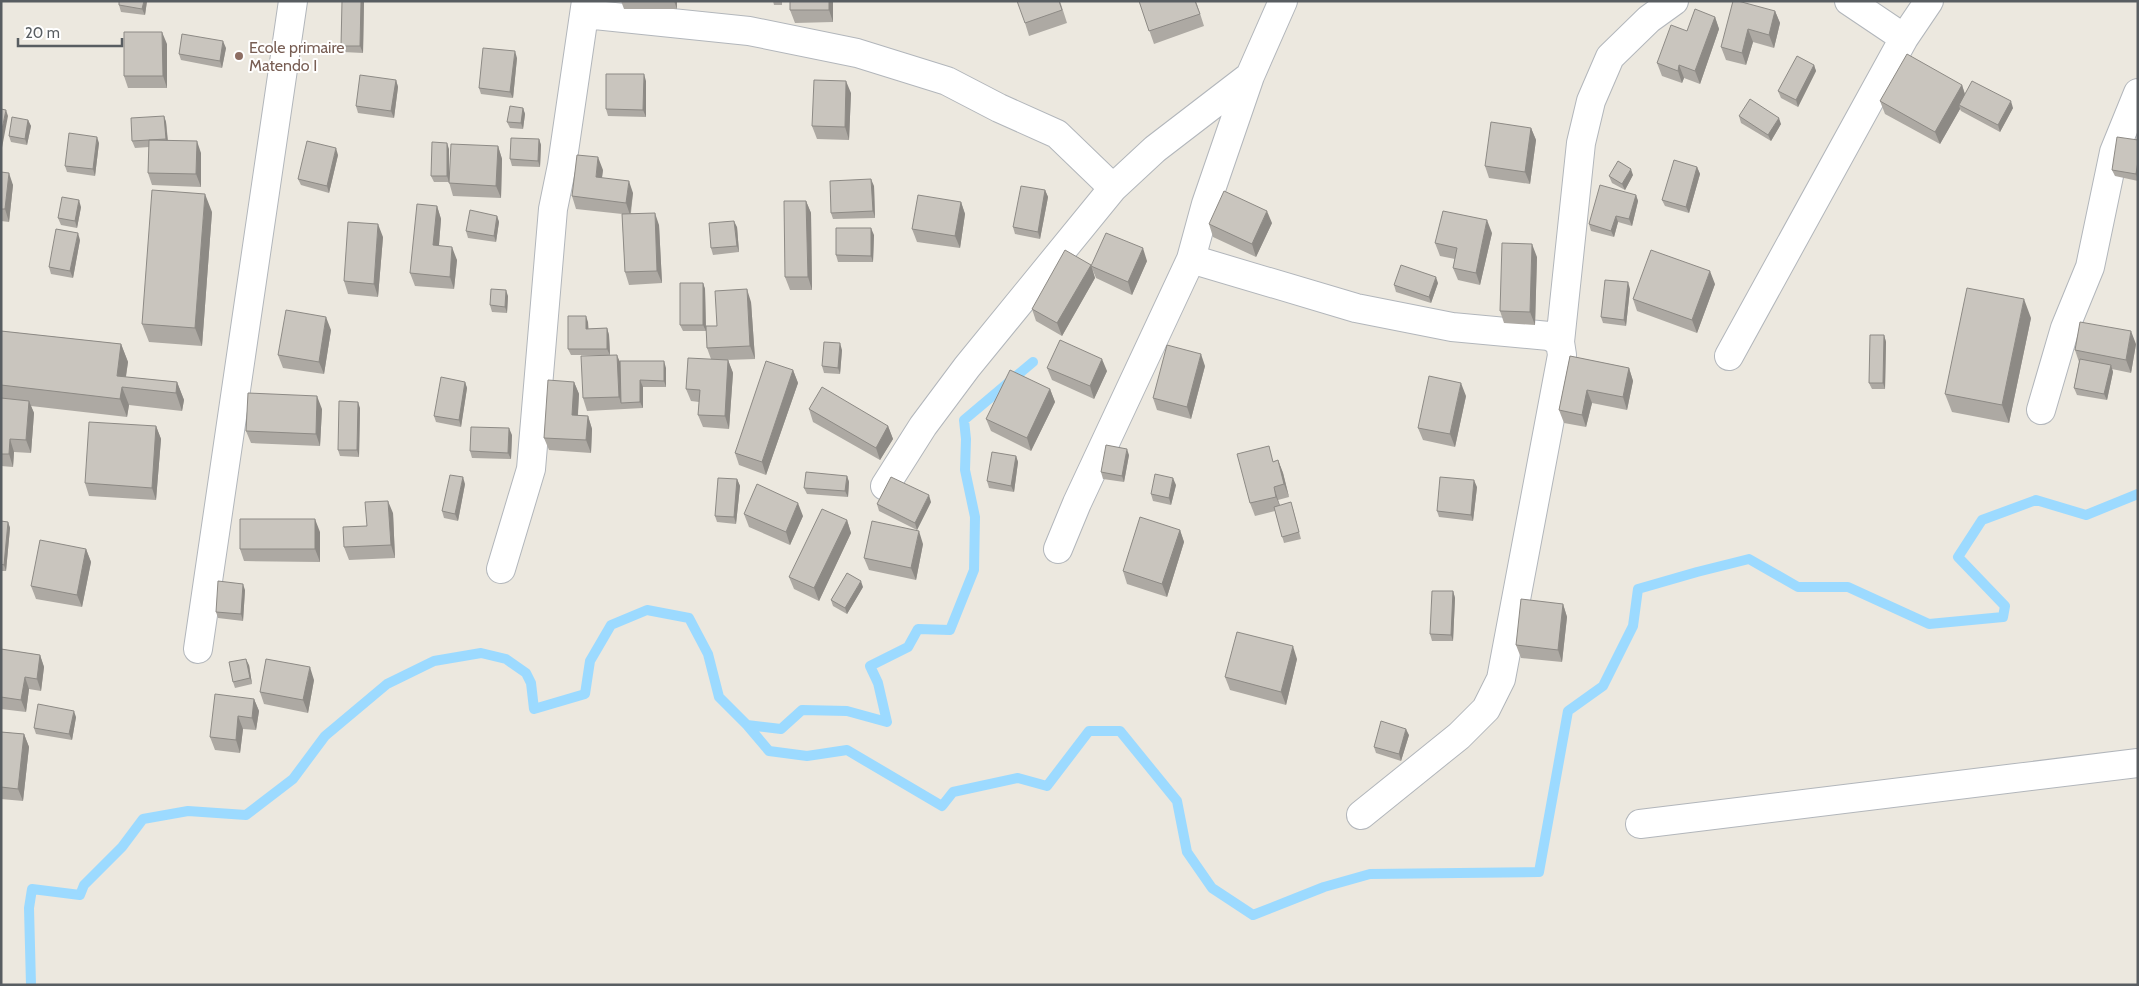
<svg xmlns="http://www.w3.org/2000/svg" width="2139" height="986" font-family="Cabin,sans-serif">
<rect width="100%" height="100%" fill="#ece8df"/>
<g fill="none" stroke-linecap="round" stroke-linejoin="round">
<path stroke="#9cdaff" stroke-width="10" d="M747,725L769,751L807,756L847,750L942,806L953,792L1018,778L1047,786L1089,731H1120L1177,801L1187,852L1212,888L1253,915L1324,887L1370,874L1539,872L1568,711L1603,686L1633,626L1638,589L1697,572L1749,559L1798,587H1848L1929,624L2003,617L2005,606L1958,557L1982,520L2036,500L2086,515L2138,494
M31,985L29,908L32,889L80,895L84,885L122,847L143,819L188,811L246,815L293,779L325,736L387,684L434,661L481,653L506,659L526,673L531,683L534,709L585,694L590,661L611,625L647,610L689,618L708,654L719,697L747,725L781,729L802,710L847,711L887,722L878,683L870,666L908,647L918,629L950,630L974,570L975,517L965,470L966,439L964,420L1033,362"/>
<g stroke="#b2b6bb" stroke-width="30">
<path id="minor" d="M1849,1L1904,38
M585,14L749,31L857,53L947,81L999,108L1057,134L1113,188
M1191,259L1356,308L1452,327L1549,336L1560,342L1562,355L1501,679L1486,709L1459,736L1361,815
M1560,342L1581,143L1591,101L1610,57L1649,19L1674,1
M1729,356L1904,38L1929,1
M2041,410L2065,328L2090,267L2114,152L2138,93
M885,486L923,426L967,367L1113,188L1155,149L1250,76
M1058,549L1077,503L1191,259L1206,204L1250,76L1283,1
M501,569L531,469L553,209L562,165L586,1
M198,649L293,1
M1640,824L2138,763"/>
</g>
<use href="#minor" stroke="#fff" stroke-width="28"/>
</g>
<path fill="#ada9a3" d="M147,1L145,15L121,12L119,5Z
M364,1L363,53L343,52L341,46Z
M621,1H677V9H624Z
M773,1H782V5H774Z
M790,1H833V22L795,23L790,10Z
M1060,1L1067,23L1029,36L1025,23Z
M1139,1H1196L1204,26L1154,44Z
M1775,11L1780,23L1774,48L1753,42L1746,65L1726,60L1721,47Z
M1715,17L1719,29L1700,84L1684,78L1682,83L1662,76L1657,63L1687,31Z
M167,44V88H128L124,76Z
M226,48L222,68L181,60L179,54Z
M517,58L513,98L481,94L479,88Z
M1814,65L1816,71L1798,107L1781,98L1778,91Z
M396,80L398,87L394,118L358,113L356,106Z
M646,81V117L608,116L606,109Z
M1962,85L1965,94L2013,108L2000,132L1961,111L1960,109L1940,144L1885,114L1880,101Z
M851,93L849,140L817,139L812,126Z
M523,108L525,114L523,129L510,128L507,122Z
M164,116L166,122L168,140L201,153V187L152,185L148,173L149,147L135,148L132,141Z
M1739,116L1781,124L1771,141L1741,123Z
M28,120L31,126L27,145L11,142L9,136Z
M1531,128L1536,140L1530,184L1489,178L1485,166Z
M539,139L541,145L540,167L512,166L510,159Z
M2138,140V181L2115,176L2112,170Z
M99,143L95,176L67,172L65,166Z
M498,146L502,159L501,198L453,196L449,182H434L431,176L449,149V172Z
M338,155L329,193L301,185L298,179Z
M1697,167L1700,174L1689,213L1665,206L1662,200Z
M603,170L602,178L633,193L631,213L659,225L662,283L629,285L625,272L622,214L576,209L572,196Z
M1,172L13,185L9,222L1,221Z
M1633,175L1625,190L1612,183L1609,176Z
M874,186L875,218L833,219L831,213Z
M1045,190L1048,197L1040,239L1015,234L1013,227Z
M1636,195L1638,201L1632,226L1618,222L1614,237L1591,231L1589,224Z
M806,201L811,213L812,290H790L785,277Z
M961,202L965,214L960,248L917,242L912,229Z
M437,206L441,219L439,245L457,260L454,289L415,286L410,273Z
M81,207L77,228L61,225L58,218Z
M212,212L202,346L149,342L142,324Z
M497,216L499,222L496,242L468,238L466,231Z
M1272,223L1256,257L1213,237L1209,224Z
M737,227L739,252L713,255L711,248Z
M1492,233L1480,285L1458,280L1453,268L1455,259L1440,256L1435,243Z
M874,235L873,262H838L836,255Z
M383,237L378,297L348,294L344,281Z
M80,240L73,278L51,274L49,267Z
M1537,257L1535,325L1504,323L1500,311Z
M1147,261L1132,295L1096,278L1091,266Z
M1091,265L1095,278L1062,336L1036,321L1032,309Z
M703,283L705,289L706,331H683L680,325Z
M1438,283L1431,303L1396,292L1394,285Z
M1715,284L1697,333L1637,311L1633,299Z
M1630,289L1626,326L1603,323L1601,317Z
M508,296L507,313L492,312L490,305Z
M751,302L755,359L726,360H728L733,373L729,429L703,427L698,415L699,402L691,401L686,389L711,359L707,348L717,326Z
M2031,318L2009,423L1952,412L1945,394Z
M588,322V329L607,328L609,335L610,355L620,361L666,368V387H643V408L587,411L583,398L600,355H571L568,349Z
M331,330L324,374L283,368L278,355Z
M1,331L121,344L128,362L126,377L177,382L184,400L182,411L129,405L127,417L31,406L34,413L31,453L14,452L13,467L1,466Z
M1884,335L1886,342L1885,389H1872L1869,383Z
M2136,344L2131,373L2112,369L2113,372L2107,400L2077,395L2074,388L2079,362L2075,350Z
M842,350L840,374L824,373L822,366Z
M1570,356L1629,368L1633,381L1627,410L1592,403L1586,427L1564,423L1559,410Z
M1205,366L1191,419L1157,410L1153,398Z
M1047,368L1107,371L1094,399L1052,380Z
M793,370L798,383L766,475L739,465L735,453Z
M465,382L467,388L461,427L436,422L434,416Z
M574,382L579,394L578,415L588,416L592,429L591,453L549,450L544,438Z
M1050,389L1055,402L1031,451L991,431L986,419Z
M1466,396L1455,447L1423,440L1418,428Z
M360,408L359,457L340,456L338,450Z
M322,409L320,446L251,443L246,431Z
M809,409L888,426L893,439L880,460L813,422Z
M156,426L161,439L156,500L89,496L85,483Z
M512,435L511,459L472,458L470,451Z
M1129,455L1124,482L1103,479L1101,472Z
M1016,456L1018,462L1014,492L989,488L987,481Z
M1278,460L1283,473L1289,497L1278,500L1280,505L1293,509L1301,539L1284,543L1275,511L1255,516L1250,503L1274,461Z
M847,476L849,482L848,497L807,494L804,488Z
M737,479L740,486L736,524L717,522L715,516Z
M465,484L458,521L444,518L442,511Z
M1176,485L1171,505L1153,501L1151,494Z
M1477,487L1473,521L1439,517L1437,511Z
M931,502L917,530L879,511L877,504Z
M393,513L395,558L349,560L344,547L367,526Z
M744,514L803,516L790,545L749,527Z
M847,520L851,533L819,601L794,589L789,577Z
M1,521L8,522L10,528L6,571H1Z
M1180,530L1184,542L1167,597L1127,584L1123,571Z
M320,532V562L244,561L240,549Z
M923,544L916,580L869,570L864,558Z
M86,549L91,562L82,607L36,599L31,586Z
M863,587L847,614L833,606L831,600Z
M245,590L243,621L218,618L216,612Z
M1453,591L1455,598L1453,641H1432L1430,634Z
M1563,604L1567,617L1562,662L1521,658L1516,645Z
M1,649L40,655L44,667L41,691L29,689L26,712L1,709Z
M1297,659L1286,705L1230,690L1225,677Z
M249,665L252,684L235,688L233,682Z
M314,680L308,713L264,704L260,692Z
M254,699L259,711L256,730L243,729L240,753L215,750L210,737Z
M76,717L72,740L36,734L34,728Z
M1,732L24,734L29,747L23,801L1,799Z
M1409,735L1401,761L1376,753L1374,747Z"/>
<path fill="#8d8a85" d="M144,1H147L145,15L142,9Z
M361,1H364L363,53L360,46Z
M674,1H677V9Z
M829,1H833V22L829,10Z
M1775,11L1780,23L1774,48L1769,35Z
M1715,17L1719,29L1700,84L1695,71Z
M1748,29L1753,42L1746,65L1742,53Z
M162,32L167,44V88L163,76Z
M223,41L226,48L222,68L220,61Z
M515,51L517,58L513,98L510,92Z
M1679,65L1684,78L1682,83L1678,71Z
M1814,65L1816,71L1798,107L1796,100Z
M644,74L646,81V117L643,110Z
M396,80L398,87L394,118L391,111Z
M846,81L851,93L849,140L845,127Z
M1962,85L1966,98L1959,105L1960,109L1940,144L1935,132Z
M2011,101L2013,108L2000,132L1998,125Z
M523,108L525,114L523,129L521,123Z
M6,110L8,116L1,153V134Z
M164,116L166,122L168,146L166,139Z
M1779,118L1781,124L1771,141L1768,135Z
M28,120L31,126L27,145L25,139Z
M1531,128L1536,140L1530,184L1525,172Z
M97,137L99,143L95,176L93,169Z
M539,139L541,145L540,167L538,161Z
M197,141L201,153V187L196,174Z
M447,143L449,149V182L447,176Z
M498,146L502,159L501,198L496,186Z
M336,148L338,155L329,193L327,186Z
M598,157L603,170L600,190L596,177Z
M2138,161V180L2136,174Z
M1697,167L1700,174L1689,213L1686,207Z
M1631,169L1633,175L1625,190L1622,184Z
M9,173L13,185L9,222L5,209Z
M871,179L874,186L875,218L873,211Z
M629,181L633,193L630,215L626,203Z
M1045,190L1048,197L1040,239L1038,232Z
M205,194L212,212L202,346L195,328Z
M1636,195L1638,201L1632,226L1629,219Z
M79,200L81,207L77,228L75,221Z
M806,201L811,213L812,290L808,277Z
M961,202L965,214L960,248L955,236Z
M437,206L441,219L438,257L433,245Z
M1267,211L1272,223L1256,257L1252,244Z
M655,213L659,225L662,283L657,271Z
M497,216L499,222L496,242L494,236Z
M1616,216L1618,222L1614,237L1611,231Z
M1487,220L1492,233L1480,285L1476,273Z
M734,221L737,227L739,252L737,246Z
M378,224L383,237L378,297L374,284Z
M871,228L874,235L873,262L871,256Z
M78,233L80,240L73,278L70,271Z
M1532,244L1537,257L1535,325L1530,312Z
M452,247L457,260L454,289L450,277Z
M1143,248L1147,261L1132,295L1128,282Z
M1091,265L1095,278L1062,336L1057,323Z
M1710,271L1715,284L1697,333L1692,320Z
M1436,277L1438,283L1431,303L1429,297Z
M1628,282L1630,289L1626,326L1624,320Z
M703,283L705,289L706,331L703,325Z
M747,289L751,302L755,359L750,346Z
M506,290L508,296L507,313L505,307Z
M2024,299L2031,318L2009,423L2002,405Z
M586,316L588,322L589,335L586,329Z
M326,317L331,330L324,374L319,362Z
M607,328L609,335L610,355L607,349Z
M2131,331L2136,344L2131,373L2126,360Z
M1884,335L1886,342L1885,389L1883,383Z
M840,343L842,350L840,374L838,368Z
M121,344L128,362L124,388L122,387L129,405L127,417L120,399L117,376Z
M1201,354L1205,366L1191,419L1187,407Z
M617,355L622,367L621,403L619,397Z
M1102,359L1107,371L1094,399L1090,386Z
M728,360L733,373L729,429L725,416Z
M664,361L666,368V387L664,381Z
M2111,365L2113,372L2107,400L2104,394Z
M1629,368L1633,381L1627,410L1623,397Z
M793,370L798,383L766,475L762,462Z
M640,380L643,387V408L640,402Z
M177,382L184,400L182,411L176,393Z
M465,382L467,388L461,427L459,420Z
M574,382L579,394L577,427L572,415Z
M1461,383L1466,396L1455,447L1450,434Z
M1050,389L1055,402L1031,451L1027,438Z
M1587,390L1592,403L1586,427L1582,415Z
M317,396L322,409L320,446L316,434Z
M29,401L34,413L31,453L26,440Z
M358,402L360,408L359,457L357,450Z
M588,416L592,429L591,453L586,440Z
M156,426L161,439L156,500L152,488Z
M888,426L893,439L880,460L876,448Z
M509,428L512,435L511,459L508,453Z
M10,439L14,452L13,467L9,454Z
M1127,449L1129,455L1124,482L1122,476Z
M1016,456L1018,462L1014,492L1011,486Z
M1278,460L1283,473L1289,497L1284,484Z
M847,476L849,482L848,497L845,491Z
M463,477L465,484L458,521L455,514Z
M1173,478L1176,485L1171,505L1169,498Z
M737,479L740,486L736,524L734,517Z
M1474,480L1477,487L1473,521L1471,515Z
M1274,487L1278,500L1281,509L1276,497Z
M929,495L931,502L917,530L915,523Z
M388,501L393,513L395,558L391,545Z
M798,503L803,516L790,545L786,532Z
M315,519L320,532V562L315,549Z
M847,520L851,533L819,601L814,588Z
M8,522L10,528L6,571L4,565Z
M1180,530L1184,542L1167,597L1162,584Z
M919,531L923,544L916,580L911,568Z
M86,549L91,562L82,607L77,595Z
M861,581L863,587L847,614L845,608Z
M243,584L245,590L243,621L241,614Z
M1453,591L1455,598L1453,641L1451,635Z
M1563,604L1567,617L1562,662L1558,650Z
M1293,646L1297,659L1286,705L1281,692Z
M40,655L44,667L41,691L37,679Z
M246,659L249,665L252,684L250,678Z
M310,667L314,680L308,713L303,700Z
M25,677L29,689L26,712L21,700Z
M254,699L259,711L256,730L252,718Z
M74,711L76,717L72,740L69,734Z
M238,716L243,729L240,753L236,740Z
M1406,729L1409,735L1401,761L1399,754Z
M24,734L29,747L23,801L18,789Z"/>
<path fill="#c9c5be" stroke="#8d8a85" d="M119,1H144L142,9L119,5Z
M342,1H361L360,46H341Z
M790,1H829V10H790Z
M1017,1H1059L1062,10L1025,23Z
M1139,1H1195L1200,14L1149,31Z
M1733,1H1738L1775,11L1769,35L1748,29L1742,53L1721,47Z
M1695,9L1715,17L1695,71L1679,65L1678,71L1657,63L1671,25L1687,31Z
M124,32H162L163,76H124Z
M182,34L223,41L220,61L179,54Z
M483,48L515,51L510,92L479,88Z
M1907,54L1962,85L1935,132L1880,101Z
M1797,56L1814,65L1796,100L1778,91Z
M606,74H644L643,110L606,109Z
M360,75L396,80L391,111L356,106Z
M814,80L846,81L845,127L812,126Z
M1972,81L2011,101L1998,125L1959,105Z
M1750,99L1779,118L1768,135L1739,116Z
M510,106L523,108L521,123L507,122Z
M1,109L6,110L1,134Z
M164,116L166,139L132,141L131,118Z
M12,117L28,120L25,139L9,136Z
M1491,122L1531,128L1525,172L1485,166Z
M69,133L97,137L93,169L65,166Z
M2117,137L2138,140V161L2136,174L2112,170Z
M511,138L539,139L538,161L510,159Z
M149,140L197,141L196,174L148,173Z
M307,141L336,148L327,186L298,179Z
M432,142L447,143V176H431Z
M451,144L498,146L496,186L449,183Z
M577,155L598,157L596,177L629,181L626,203L572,196Z
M1674,160L1697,167L1686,207L1662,200Z
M1618,161L1631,169L1622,184L1609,176Z
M1,172L9,173L5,209H1Z
M871,179L873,211L831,213L830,181Z
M1600,185L1636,195L1629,219L1616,216L1611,231L1589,224Z
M1021,186L1045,190L1038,232L1013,227Z
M152,190L205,194L195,328L142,324Z
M1224,191L1267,211L1252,244L1209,224Z
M918,195L961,202L955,236L912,229Z
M62,197L79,200L75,221L58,218Z
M784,201H806L808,277H785Z
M417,204L437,206L433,245L452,247L450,277L410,273Z
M470,210L497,216L494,236L466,231Z
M1443,211L1487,220L1476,273L1453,268L1457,248L1435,243Z
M655,213L657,271L625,272L622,214Z
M734,221L737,246L711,248L709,223Z
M348,222L378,224L374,284L344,281Z
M836,228H871V256L836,255Z
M56,229L78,233L70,271L49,267Z
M1106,233L1143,248L1128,282L1091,266Z
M1502,243L1532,244L1530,312L1500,311Z
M1065,250L1091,265L1057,323L1032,309Z
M1651,250L1710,271L1692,320L1633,299Z
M1401,265L1436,277L1429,297L1394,285Z
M1605,280L1628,282L1624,320L1601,317Z
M680,283H703V325H680Z
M1967,288L2024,299L2002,405L1945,394Z
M491,289L506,290L505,307L490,305Z
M747,289L750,346L707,348L706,326H717L715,291Z
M286,310L326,317L319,362L278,355Z
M568,316H586V329L607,328V349H568Z
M2080,322L2131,331L2126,360L2075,350Z
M1,331L121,344L117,376L177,382L176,393L122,387L120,399L1,385Z
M1870,335H1884L1883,383H1869Z
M1060,340L1102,359L1090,386L1047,368Z
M824,342L840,343L838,368L822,366Z
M1167,345L1201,354L1187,407L1153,398Z
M617,355L619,397L583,398L581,356Z
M1570,356L1629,368L1623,397L1587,390L1582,415L1559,410Z
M688,358L728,360L725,416L698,415L700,390L686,389Z
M2080,359L2111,365L2104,394L2074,388Z
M620,361H664V381L640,380V402L621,403Z
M766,361L793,370L762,462L735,453Z
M1010,370L1050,389L1027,438L986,419Z
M1429,376L1461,383L1450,434L1418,428Z
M441,377L465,382L459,420L434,416Z
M548,380L574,382L572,415L588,416L586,440L544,438Z
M822,387L888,426L876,448L809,409Z
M248,393L317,396L316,434L246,431Z
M1,398L29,401L26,440L10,439L9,454H1Z
M339,401L358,402L357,450H338Z
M89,422L156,426L152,488L85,483Z
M471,427L509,428L508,453L470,451Z
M1106,445L1127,449L1122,476L1101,472Z
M1269,446L1273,462L1278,460L1284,484L1274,487L1276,497L1250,503L1237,454Z
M992,452L1016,456L1011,486L987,481Z
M806,472L847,476L845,491L804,488Z
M1155,474L1173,478L1169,498L1151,494Z
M450,475L463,477L455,514L442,511Z
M891,477L929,495L915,523L877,504Z
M1440,477L1474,480L1471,515L1437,511Z
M718,478L737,479L734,517L715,516Z
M757,484L798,503L786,532L744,514Z
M388,501L391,545L344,547L343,527L367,526L365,502Z
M1291,502L1299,532L1282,537L1274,507Z
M822,509L847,520L814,588L789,577Z
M1140,517L1180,530L1162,584L1123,571Z
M240,519H315V549H240Z
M1,521L8,522L4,565L1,564Z
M872,521L919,531L911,568L864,558Z
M40,540L86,549L77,595L31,586Z
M847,573L861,581L845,608L831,600Z
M218,581L243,584L241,614L216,612Z
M1432,591H1453L1451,635L1430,634Z
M1521,599L1563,604L1558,650L1516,645Z
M1237,632L1293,646L1281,692L1225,677Z
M1,649L40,655L37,679L25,677L21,700L1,697Z
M246,659L250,678L233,682L229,662Z
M266,659L310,667L303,700L260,692Z
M215,694L254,699L252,718L238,716L236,740L210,737Z
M38,704L74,711L69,734L34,728Z
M1381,721L1406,729L1399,754L1374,747Z
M1,732L24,734L18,789L1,787Z"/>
<circle fill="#8d6e63" stroke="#fff" stroke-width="2" cx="239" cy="56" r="5"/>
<g text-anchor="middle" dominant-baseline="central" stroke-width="4" stroke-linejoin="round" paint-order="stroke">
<g font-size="16" fill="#785e54" stroke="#fff" text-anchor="start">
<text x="249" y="47">Ecole primaire<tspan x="249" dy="18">Matendo I</tspan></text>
</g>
</g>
<rect width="2139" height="986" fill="none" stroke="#585d61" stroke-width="5"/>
<path d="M18 38v8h104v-8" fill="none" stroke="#585d61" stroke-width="2.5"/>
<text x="25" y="38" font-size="15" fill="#585d61" stroke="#ffffff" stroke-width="4" paint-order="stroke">20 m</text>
</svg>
